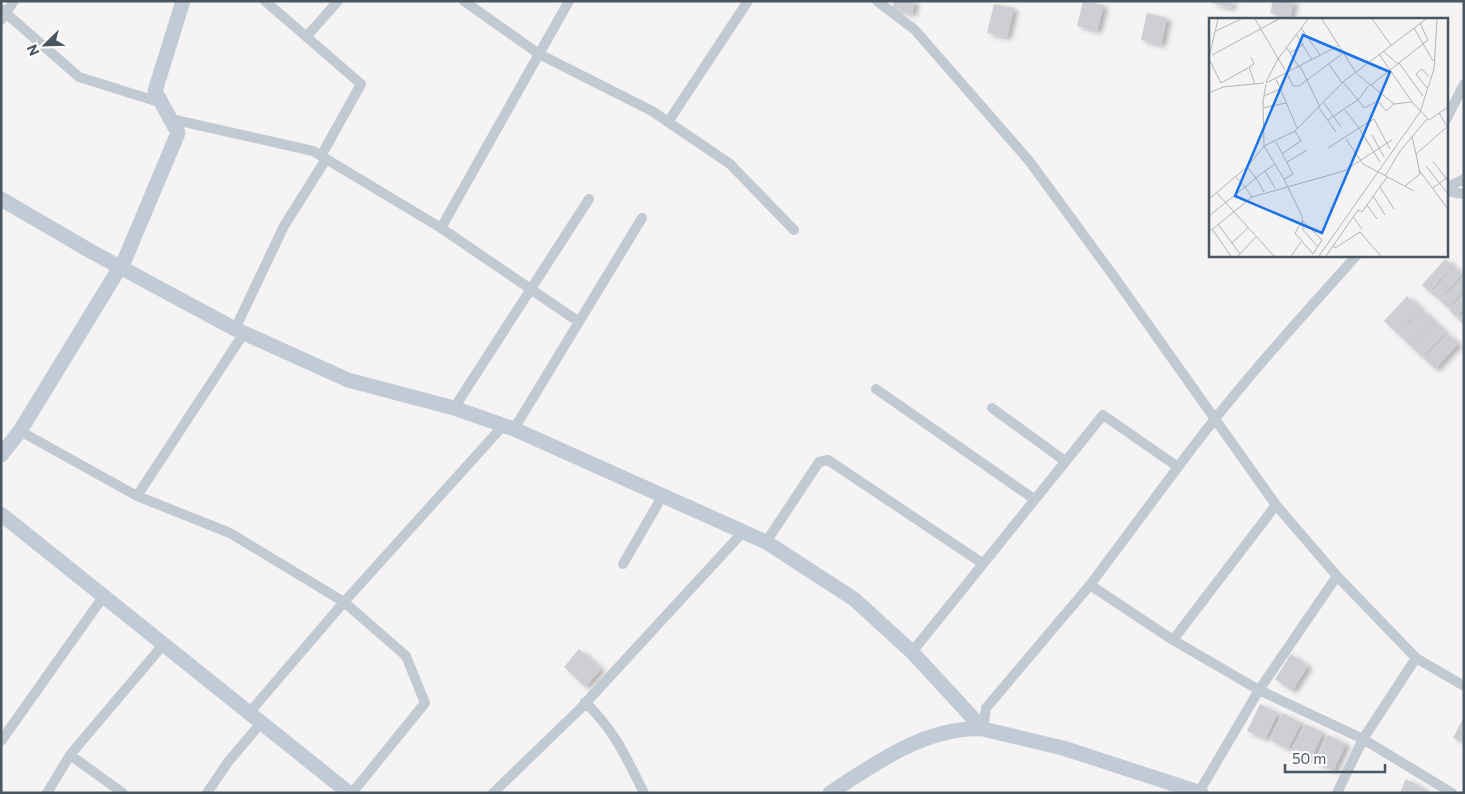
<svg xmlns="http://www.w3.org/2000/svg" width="1465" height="794" font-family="Commissioner,sans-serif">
<defs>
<filter id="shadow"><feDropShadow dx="4.5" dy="2.5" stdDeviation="2.5" flood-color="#0004"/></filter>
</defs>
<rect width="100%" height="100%" fill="#f5f3f3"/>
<path fill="#cdcfd5" filter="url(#shadow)" d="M894,1H915L912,14L892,9Z
M1083,1L1104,5L1097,31L1077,26Z
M1212,1H1233L1231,8L1211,3Z
M1273,1H1294L1290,18L1270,13Z
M994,4L1014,8L1007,37L987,33Z
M1147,13L1167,18L1161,45L1141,40Z
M1445,259L1453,266L1429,292L1422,285Z
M1454,267L1462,274L1439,300L1431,293Z
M1464,275V290L1448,308L1440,301Z
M1464,293V309L1456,317L1449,310Z
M1407,296L1421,309L1398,334L1384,321Z
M1422,310L1434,321L1410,346L1399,335Z
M1464,312V325L1458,319Z
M1435,322L1446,333L1422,357L1411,347Z
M1447,334L1458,344L1435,369L1423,358Z
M579,649L601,669L585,687L564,667Z
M1291,654L1308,666L1292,691L1275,679Z
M1260,704L1278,713L1265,739L1247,731Z
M1283,713L1301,723L1288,749L1270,740Z
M1464,717V743L1453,738Z
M1305,724L1323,733L1310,760L1291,751Z
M1328,735L1346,744L1333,771L1315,762Z
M1406,779L1425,789L1422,793H1400Z"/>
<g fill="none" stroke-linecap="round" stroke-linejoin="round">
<path stroke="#c1cad2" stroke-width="10" d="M265,1L361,84L321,156
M569,1L539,54L652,111L730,164L794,230
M877,1L915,30L1030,162L1115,278L1276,505L1337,576L1416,658L1464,686
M1,9L79,77L162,103
M1,20L14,1
M307,36L338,1
M171,119L313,151L441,228L579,322
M1446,120L1464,84
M668,122L748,1
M1446,188L1464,179
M1446,191L1464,194
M441,228L539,54L464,1
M235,329L284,226L326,159
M876,389L1034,499
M454,408L589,199
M992,408L1065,461
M514,429L642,218
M20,431L137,496L230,533L344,602L406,656L425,703L352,793
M1178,467C1233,392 1295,324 1357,255
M137,496L244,333
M766,542L819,462L828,460L982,563
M623,564L663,495
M1090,585L1173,640L1276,505
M1173,640L1259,690L1199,792
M912,652L1103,415L1178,467L1090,585L986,708L983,729
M1416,658L1363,739L1452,793
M585,702C615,731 626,757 644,793
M249,713L344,602L502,427
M1,741L103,597
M70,755L123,793
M47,793L70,755L163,645
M207,793L228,762L261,723
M493,793L580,709L743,532
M1337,793L1363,739L1259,690L1337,576"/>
<path stroke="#c1cbd6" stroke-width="15" d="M1,199L92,252L235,329L348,380L454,408L514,429L766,542L854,599L912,652L983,729
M1,455L20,431L125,259L178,133L155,91L183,1
M1,514L349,793
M830,793C874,764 927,726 983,729L1063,748L1201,793"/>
</g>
<g transform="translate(1209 18)">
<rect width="239" height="239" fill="#f5f3f3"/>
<path fill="none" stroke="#b1b4b9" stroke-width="1" d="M46,1L76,52M113,1L147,55L185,86L203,84L220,102L239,89M163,1L182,27M92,10L111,37M205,10L224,43M7,13L32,1M87,16L103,42M77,29L90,49M174,33L189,46M81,35L95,26M170,36L203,84M3,37L70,1M0,39L9,1M42,39L45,46L40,49L46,66M0,41L12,65M190,45L214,78M120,46L133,65M91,48L111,89M78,55L84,68H90L133,36M67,61L88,110M57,64L69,41L99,1M134,64L149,82M12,65L39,50M57,65L129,28M162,67L219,22L211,5M218,70L207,56L213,51L220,59M0,75L14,69L55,65M55,78L71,71M149,82L155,90L169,83L177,93L185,86M115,85L132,109M54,90L77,85M110,90L127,114M136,92L150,110L165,101L181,131M230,95L238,108M119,102L150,81L160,67M163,117L175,139M203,119L207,136L239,108M137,121L154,146L205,173M67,124L84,156L75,161L55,128L86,113L134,64L217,1M119,130L150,110L171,144M74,135L92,123L86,113M224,143L239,163M78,144L98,132M66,146L56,153L66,170M217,148L239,176M38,149L47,160L56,153M210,152L239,191M176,158L191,133L218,101M27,159L36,169L47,160L55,174M75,161L93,198L94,212L109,229M196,168L211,156L207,136M171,169L185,191M224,170L239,159M8,175L65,238M164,178L176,197M0,181L38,149L55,128L54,84L57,66M158,187L168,201M0,198L36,169L43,179M144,199L153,211M93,202L113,222L104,236L86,215L93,204M9,206L31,236M3,211L22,238M0,214L43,179L135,153L183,122M23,225L39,210M124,228L126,230L151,214L172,238M29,238L47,219M82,238L92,224M110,238L211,94L225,51L228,1M117,238L149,192L153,194L178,159"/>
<path fill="#1a73e8" fill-opacity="0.15" stroke="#1a73e8" stroke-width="2.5" d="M94,17L181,54L113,215L26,178Z"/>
<rect width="239" height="239" fill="none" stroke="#4a5661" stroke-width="2.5"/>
</g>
<rect width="1465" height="794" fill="none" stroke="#4a5661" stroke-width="5"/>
<g transform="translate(45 45) rotate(247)" stroke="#ffffff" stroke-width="4" paint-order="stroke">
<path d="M0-4L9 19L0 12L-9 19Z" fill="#4a5661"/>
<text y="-8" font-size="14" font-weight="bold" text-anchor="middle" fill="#4a5661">N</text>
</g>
<path d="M1285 764v8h100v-8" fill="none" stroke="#4a5661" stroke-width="2.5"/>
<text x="1292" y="764" font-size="15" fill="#4a5661" stroke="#ffffff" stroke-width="4" paint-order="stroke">50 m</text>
</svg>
